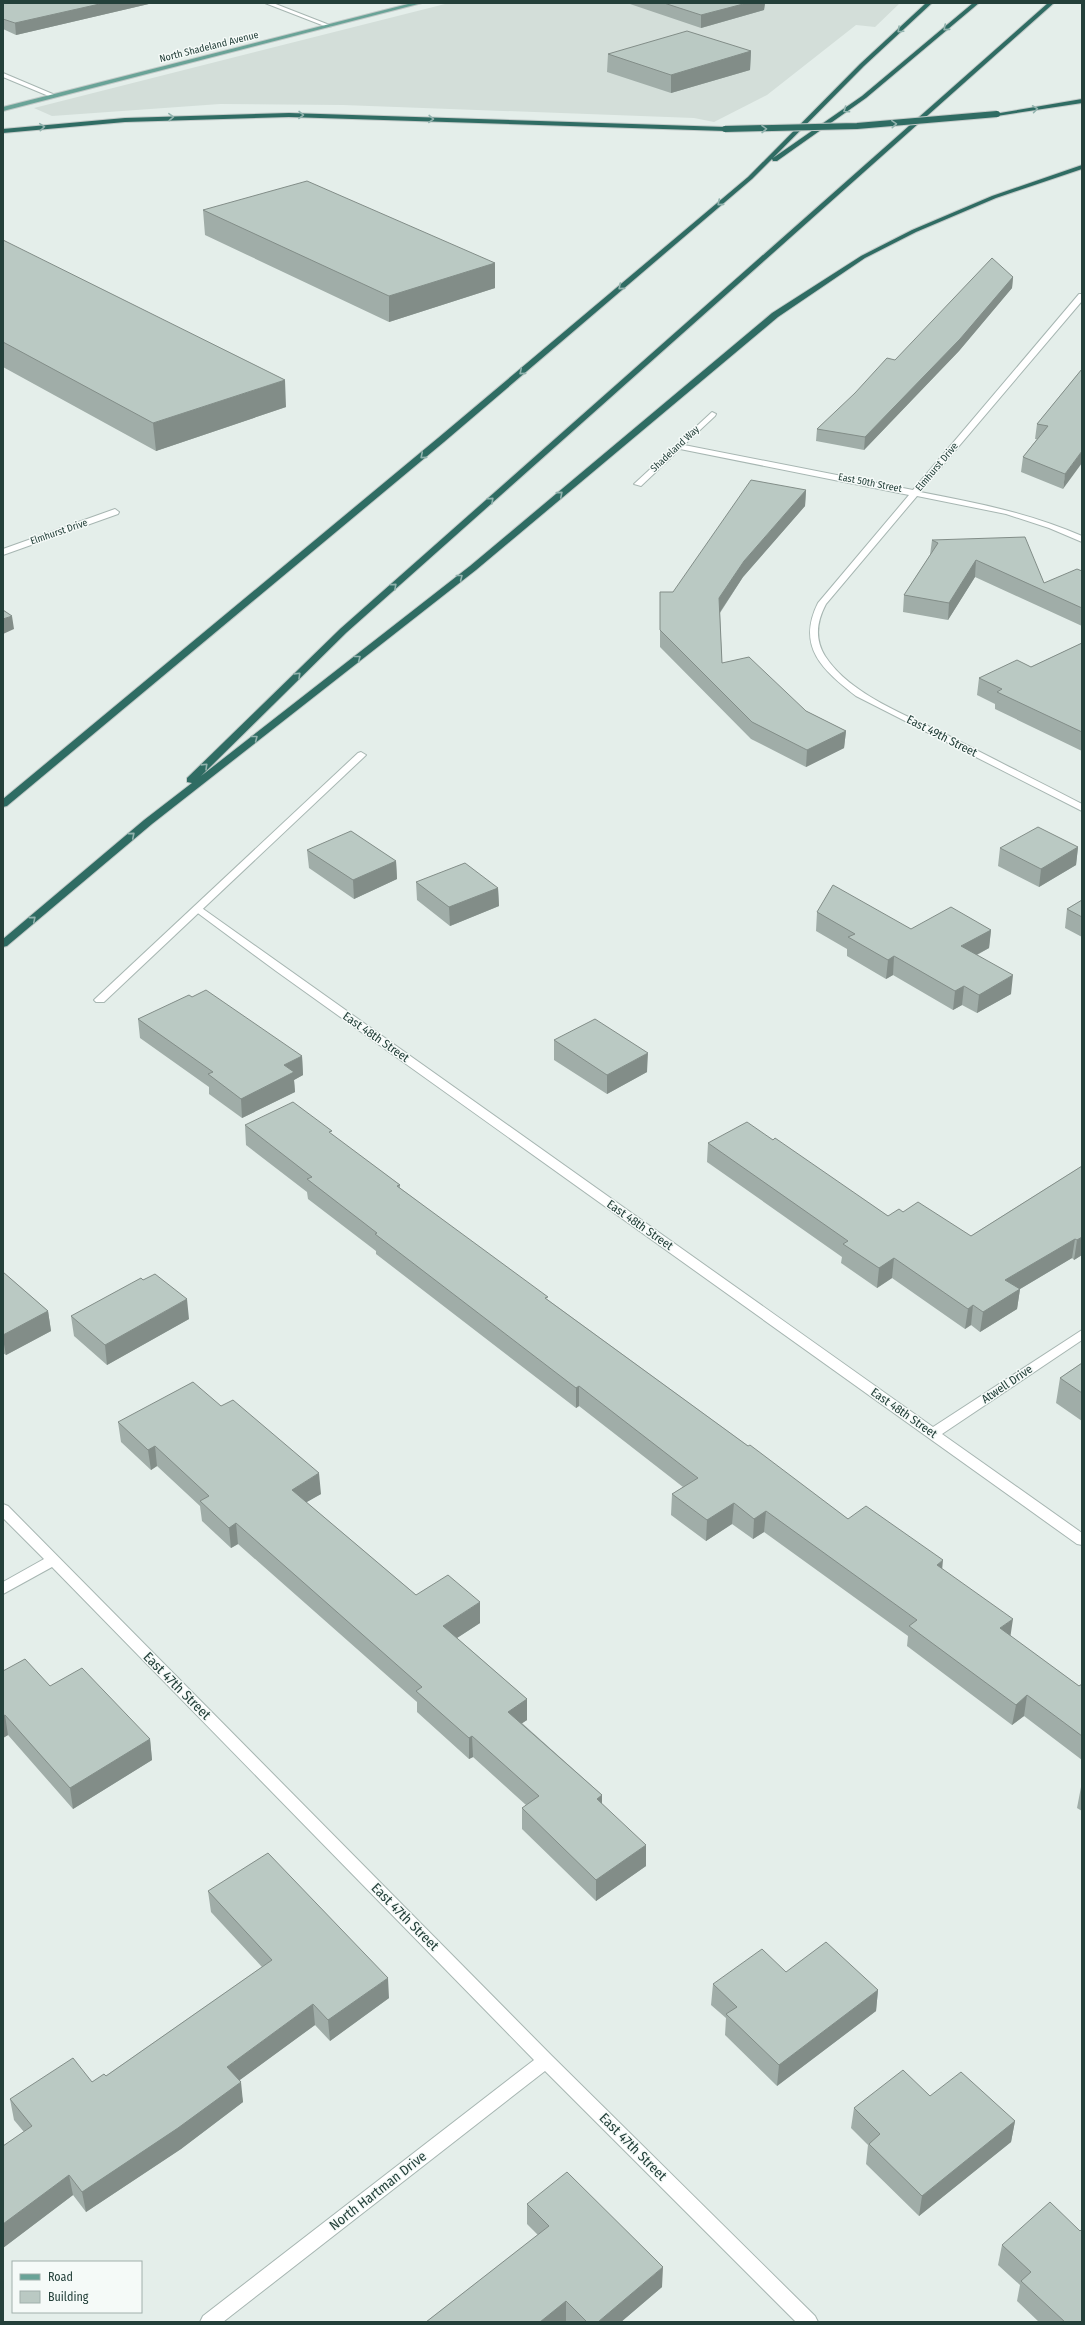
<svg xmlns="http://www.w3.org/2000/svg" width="1085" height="2325" font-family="'Fira Sans Condensed',sans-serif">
<rect width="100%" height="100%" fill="#e4eeea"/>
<path fill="#d3ded9" d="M449,3H900L875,27L856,25L767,95L714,122L694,118L343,105L220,104L52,116L34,108Z"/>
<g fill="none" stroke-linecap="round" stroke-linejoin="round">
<g stroke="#a7b6b2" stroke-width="2">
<path id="lane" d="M361,752L366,755L364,757L104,1002H96L94,1000L96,998L358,753Z"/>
</g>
<g stroke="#a7b6b2" stroke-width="2">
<path id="street" d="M265,3H273L332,26L327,27Z
M3,73L55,95L56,96L51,97L3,77Z
M1079,294H1082V301L920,492C977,503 1029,513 1082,536V542L1049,528L1006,514L917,496L826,604C817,621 814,638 825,656C850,695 909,716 949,736C993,759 1038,781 1082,804V811L856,696C823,670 796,647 818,603L909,495L680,449L641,486L634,484L712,412L716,414L715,416L684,445L913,490Z
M115,509L119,512L118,514L3,555V549Z
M199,906L933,1427L1082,1330V1340L942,1434L1082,1533V1545L1077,1544L276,971L195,911L194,909L195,907Z
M3,1504L8,1506L552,2056L815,2316L818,2322H796L545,2071L223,2322H200L203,2316L534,2060L52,1567L3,1594V1582L44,1559L3,1518Z"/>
</g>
<g stroke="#c2cac8" stroke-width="2">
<path id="primary" d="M412,3H422L3,111V107Z"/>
</g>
<g stroke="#c2cac8" stroke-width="2">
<path id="highway" d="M926,3H932L864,66L773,158L862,96L973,3H979L866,98L777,161H773L772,159L752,179L444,442L7,806L3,807V799L438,438L748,177L860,64Z
M1048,3H1054L346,633L201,776L470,566L772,313L861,256L912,230L992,196L1082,165V169L996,198L916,232L865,258L778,317L476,570L152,824L7,946L3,947V939L144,820L192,783L187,782V778L340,629Z
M1082,99V103L997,116L994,114Z
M289,113L725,127L728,129L725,131L289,117L125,122L3,133V129L125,118Z"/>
</g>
<use href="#lane" fill="#fff" fill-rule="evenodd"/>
<use href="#street" fill="#fff" fill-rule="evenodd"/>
<use href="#primary" fill="#69a397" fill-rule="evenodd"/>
<use href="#highway" fill="#2f6c63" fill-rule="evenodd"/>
<g stroke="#c2cac8" stroke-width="8" stroke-linecap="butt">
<path id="highway-bridge" d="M725,129L857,126L997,114"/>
</g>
<use href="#highway-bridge" stroke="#2f6c63" stroke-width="6"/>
</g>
<path fill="#a0ada8" d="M3,3H153L16,35L3,29Z
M627,3H765L764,10L701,28Z
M751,51L750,70L671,93L607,72L608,54Z
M203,210L495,263V288L389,322L205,235Z
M3,240L286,407L156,451L3,367Z
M1013,277L1012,288L959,351L864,450L816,441L817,429L895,360Z
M1082,369L1063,489L1021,472L1023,457L1037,439H1035L1037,424Z
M806,490L805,506L743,577L720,613L722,663L806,711L846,731L844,748L806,767L751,739L660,647V592H673Z
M932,540L1044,583L1082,571V626L975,577L948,620L903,612L904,595L930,555Z
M1082,643V751L995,709V704L977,695L979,678L1031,667Z
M1078,847L1076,865L1039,887L998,866L1000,848Z
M307,850L396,861L397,879L354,899L309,868Z
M416,882L498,888L499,906L450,926L417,900Z
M1082,900V937L1065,928L1067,909Z
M817,912L911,929L991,930L989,948L977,955L1011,994L977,1013L962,1005L953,1010L893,975L886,979L847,956V949L816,931Z
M192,997L302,1056L303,1075L294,1080L295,1092L242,1118L209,1094V1087L140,1038L138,1019Z
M554,1040L647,1072L607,1094L554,1060Z
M245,1125L332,1135L400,1185V1188L548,1300L848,1519L942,1569L1010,1636L1079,1686L1082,1684V1760L1024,1716L1012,1725L907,1646L908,1636L764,1532L753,1539L732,1524L706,1541L671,1515L672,1494L683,1487L579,1406L576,1408L376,1254V1251L308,1199L307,1192L246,1145Z
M773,1140L888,1216L903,1212L971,1236L1082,1166V1255L1074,1260L1072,1258L1020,1289L1017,1309L980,1332L971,1325L965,1329L892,1278L877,1288L841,1263L842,1257L707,1162L708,1143Z
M3,1272L48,1311L51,1331L6,1355L3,1353Z
M71,1316L189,1319L107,1365L74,1336Z
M1082,1363V1421L1056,1403L1060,1378Z
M118,1422L321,1494L306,1502L416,1595L480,1623L457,1638L527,1699V1720L522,1723L602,1795V1804L646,1866L596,1901L522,1829V1808L526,1805L473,1757L469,1759L417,1712V1702L238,1544L231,1548L202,1521L200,1506L157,1466L151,1470L121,1442Z
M3,1671L50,1686L150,1739L152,1760L73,1809L8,1735L3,1738Z
M1082,1786V1811L1077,1808L1081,1787Z
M208,1891L389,1998L330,2041L315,2025L239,2080L243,2102L181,2149L86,2212L73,2195L3,2248V2146L24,2132L14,2120L10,2099L92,2082L106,2076L262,1967L211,1912Z
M786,1972L878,1990L876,2011L777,2086L725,2035L726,2018L711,2005L713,1984Z
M930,2096L1015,2121L1011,2142L919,2216L866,2164L868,2145L851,2128L854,2108Z
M527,2204L662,2287L621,2322H567L566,2321L565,2322H426L538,2235L527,2224Z
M1080,2231L1082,2322H1039L1017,2301L1020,2285L998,2265L1002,2245Z"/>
<path fill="#828d88" d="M104,3H153L16,35L15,23Z
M747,3H765L764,10L701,28V15Z
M751,51L750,70L671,93V75Z
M495,263V288L389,322V296Z
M1013,277L1012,288L959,351L864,450L865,437Z
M285,380L286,407L156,451L153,423Z
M1082,451V463L1063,489L1065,474Z
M806,490L805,506L743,577L718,615L719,598L744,561Z
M976,560L975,577L948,620L949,603Z
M12,616L14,629L3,634V619Z
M846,731L844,748L806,767L807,750Z
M1078,847L1076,865L1039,887L1041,869Z
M396,861L397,879L354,899L353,880Z
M498,888L499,906L450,926L449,907Z
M991,930L989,948L959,964L961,946Z
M894,956L893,975L886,979L888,960Z
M1013,975L1011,994L977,1013L979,995Z
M964,986L962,1005L953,1010L955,991Z
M648,1053L647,1072L607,1094V1075Z
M302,1056L303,1075L294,1080L295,1092L242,1118L241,1099L284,1065Z
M1082,1237V1255L1074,1260L1077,1240Z
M1075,1239L1072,1258L1020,1289L1017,1309L980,1332L983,1312L1005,1280Z
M894,1258L892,1278L877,1288L879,1268Z
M187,1299L189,1319L107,1365L105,1345Z
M973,1305L971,1325L965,1329L968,1309Z
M48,1311L51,1331L6,1355L3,1339V1335Z
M579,1386V1406L576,1408V1388Z
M155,1446L157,1466L151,1470L148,1450Z
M319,1473L321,1494L293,1510L292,1490Z
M734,1503L732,1524L706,1541L707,1520Z
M766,1511L764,1532L753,1539L754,1519Z
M236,1523L238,1544L231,1548L229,1528Z
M943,1560L941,1581L937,1565Z
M480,1602V1623L443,1647V1626Z
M1013,1619L1010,1639L1000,1628Z
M1027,1695L1024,1716L1012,1725L1016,1705Z
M527,1699V1720L509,1732L508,1712Z
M5,1715L8,1735L3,1738V1716Z
M472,1736L473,1757L469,1759V1738Z
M150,1739L152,1760L73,1809L70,1788Z
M602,1795V1816L597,1799Z
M646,1845V1866L596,1901V1880Z
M388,1978L389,1998L330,2041L328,2020Z
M878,1990L876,2011L777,2086L779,2065Z
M313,2004L315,2025L229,2088L227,2067Z
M241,2082L243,2102L181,2149L86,2212L82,2192Z
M1015,2121L1011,2142L919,2216L922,2196Z
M69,2175L73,2195L3,2248V2224Z
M663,2267L662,2287L621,2322H598Z
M566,2301V2321L565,2322H540Z"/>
<path fill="#bac9c3" stroke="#828d88" d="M3,3H104L15,23L3,19Z
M664,3H747L701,15Z
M687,31L751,51L671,75L608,54Z
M307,181L495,263L389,296L203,210Z
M3,240L285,380L153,423L3,342Z
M992,258L1013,277L960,339L865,437L817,429L855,393L887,358L895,360Z
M1082,369V451L1065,474L1023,457L1048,426L1037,424Z
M751,480L806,490L744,561L719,598L722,663L749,657L806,711L846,731L807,750L752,722L660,630V592H673Z
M1025,537L1044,583L1077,569L1082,571V608L976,560L949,603L904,595L938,543L932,540Z
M3,610L12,616L3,619Z
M1082,643V732L997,692L1002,689L979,678L1017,660L1031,667Z
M1038,827L1078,847L1041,869L1000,848Z
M351,831L396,861L353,880L307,850Z
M465,863L498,888L449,907L416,882Z
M833,885L911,929L951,907L991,930L961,946L1013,975L979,995L964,986L955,991L894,956L888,960L848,937L855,934L817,912Z
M1082,900V917L1067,909Z
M206,990L302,1056L284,1065L294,1072L241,1099L208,1074L213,1072L138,1019L189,995L192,997Z
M595,1019L648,1053L607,1075L554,1040Z
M293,1102L332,1131L329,1132L400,1185L397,1186L548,1297L545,1298L748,1446L750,1445L848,1519L866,1506L943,1560L937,1565L1013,1619L1000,1628L1079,1686L1082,1684V1736L1027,1695L1016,1705L909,1626L917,1620L766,1511L754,1519L734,1503L707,1520L672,1494L698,1478L579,1386L576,1388L375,1234L377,1233L307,1179L312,1177L245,1125Z
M747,1122L773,1140L775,1138L888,1216L899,1209L903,1212L918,1202L971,1236L1082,1166V1237L1077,1240L1075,1239L1005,1280L1020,1289L983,1312L973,1305L968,1309L894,1258L879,1268L843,1244L848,1241L708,1143Z
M3,1272L48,1311L3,1335Z
M155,1274L187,1299L105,1345L71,1316L141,1278L143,1280Z
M1082,1363V1393L1060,1378Z
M193,1382L221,1406L233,1400L319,1473L292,1490L416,1595L448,1575L480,1602L443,1626L527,1699L508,1712L602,1795L597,1799L646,1845L596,1880L522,1808L539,1796L472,1736L469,1738L416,1691L422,1687L236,1523L229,1528L200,1501L209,1496L155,1446L148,1450L118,1422Z
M25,1659L50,1686L82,1668L150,1739L70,1788L5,1715L3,1716V1671Z
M268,1853L388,1978L328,2020L313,2004L227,2067L241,2082L178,2128L82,2192L69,2175L3,2224V2146L32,2126L10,2099L73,2058L92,2082L104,2074L106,2076L272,1960L208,1891Z
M826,1942L878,1990L779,2065L726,2014L737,2007L713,1984L762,1949L786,1972Z
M903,2070L930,2096L961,2072L1015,2121L922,2196L869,2144L880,2134L854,2108Z
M567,2172L663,2267L598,2322H587L566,2301L540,2322H426L549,2226L527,2204Z
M1050,2202L1080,2231L1082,2229V2322H1065L1021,2281L1031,2272L1002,2245Z"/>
<defs><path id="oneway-chevron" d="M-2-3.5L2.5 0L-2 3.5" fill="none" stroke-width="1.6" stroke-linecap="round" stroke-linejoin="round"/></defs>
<g stroke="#92b3ae">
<use href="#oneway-chevron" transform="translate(946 28) rotate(140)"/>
<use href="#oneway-chevron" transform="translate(900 30) rotate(137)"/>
<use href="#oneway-chevron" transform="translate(1035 109) rotate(-8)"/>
<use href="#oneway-chevron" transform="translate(846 110) rotate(145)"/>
<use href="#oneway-chevron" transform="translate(301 115) rotate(1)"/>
<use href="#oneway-chevron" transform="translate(171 117) rotate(-2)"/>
<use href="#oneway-chevron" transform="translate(431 119) rotate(2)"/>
<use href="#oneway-chevron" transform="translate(894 124) rotate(-4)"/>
<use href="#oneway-chevron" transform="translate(42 127) rotate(-5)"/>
<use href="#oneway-chevron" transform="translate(764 129) rotate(-1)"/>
<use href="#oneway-chevron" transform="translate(720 203) rotate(140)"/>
<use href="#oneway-chevron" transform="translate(621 287) rotate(140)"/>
<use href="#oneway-chevron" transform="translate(522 372) rotate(140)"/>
<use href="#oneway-chevron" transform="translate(423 456) rotate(140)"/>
<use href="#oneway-chevron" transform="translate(560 494) rotate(-40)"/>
<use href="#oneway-chevron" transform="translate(491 500) rotate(-42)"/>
<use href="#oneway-chevron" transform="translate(460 577) rotate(-38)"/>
<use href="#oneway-chevron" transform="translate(394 586) rotate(-42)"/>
<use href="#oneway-chevron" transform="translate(358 658) rotate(-38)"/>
<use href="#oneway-chevron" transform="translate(298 675) rotate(-44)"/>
<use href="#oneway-chevron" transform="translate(255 738) rotate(-38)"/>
<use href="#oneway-chevron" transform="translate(205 766) rotate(-44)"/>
<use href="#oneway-chevron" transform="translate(132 835) rotate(-40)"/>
<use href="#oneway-chevron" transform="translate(33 919) rotate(-40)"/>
</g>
<g text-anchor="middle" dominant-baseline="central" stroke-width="3" stroke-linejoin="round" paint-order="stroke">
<g font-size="10" fill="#24403a" stroke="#f5faf8">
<text transform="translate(209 47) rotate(-14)">North Shadeland Avenue</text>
<text transform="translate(675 449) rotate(-43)">Shadeland Way</text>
<text transform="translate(937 467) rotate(-50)">Elmhurst Drive</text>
<text transform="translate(870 483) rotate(11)">East 50th Street</text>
<text transform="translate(59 532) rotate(-19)">Elmhurst Drive</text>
</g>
<g font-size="12" fill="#24403a" stroke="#f5faf8">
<text transform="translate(942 736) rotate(27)">East 49th Street</text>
<text transform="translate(376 1037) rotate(35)">East 48th Street</text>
<text transform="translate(640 1225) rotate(35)">East 48th Street</text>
<text transform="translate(1007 1384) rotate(-34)">Atwell Drive</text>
<text transform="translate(904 1413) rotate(35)">East 48th Street</text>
</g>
<g font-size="14" fill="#24403a" stroke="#f5faf8">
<text transform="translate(177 1686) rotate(45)">East 47th Street</text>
<text transform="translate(405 1917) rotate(45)">East 47th Street</text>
<text transform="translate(633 2147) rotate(45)">East 47th Street</text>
<text transform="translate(378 2191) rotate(-38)">North Hartman Drive</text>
</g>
</g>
<rect width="1085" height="2325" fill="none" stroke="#24403a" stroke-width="8"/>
<rect x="12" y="2261" width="130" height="52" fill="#f5faf8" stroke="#a1b0ac"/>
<rect x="20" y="2274" width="20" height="6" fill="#69a397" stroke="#a1b0ac"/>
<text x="48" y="2281" font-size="12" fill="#24403a">Road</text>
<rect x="20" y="2291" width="20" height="12" fill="#bac9c3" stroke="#a1b0ac"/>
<text x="48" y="2301" font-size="12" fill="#24403a">Building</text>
</svg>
